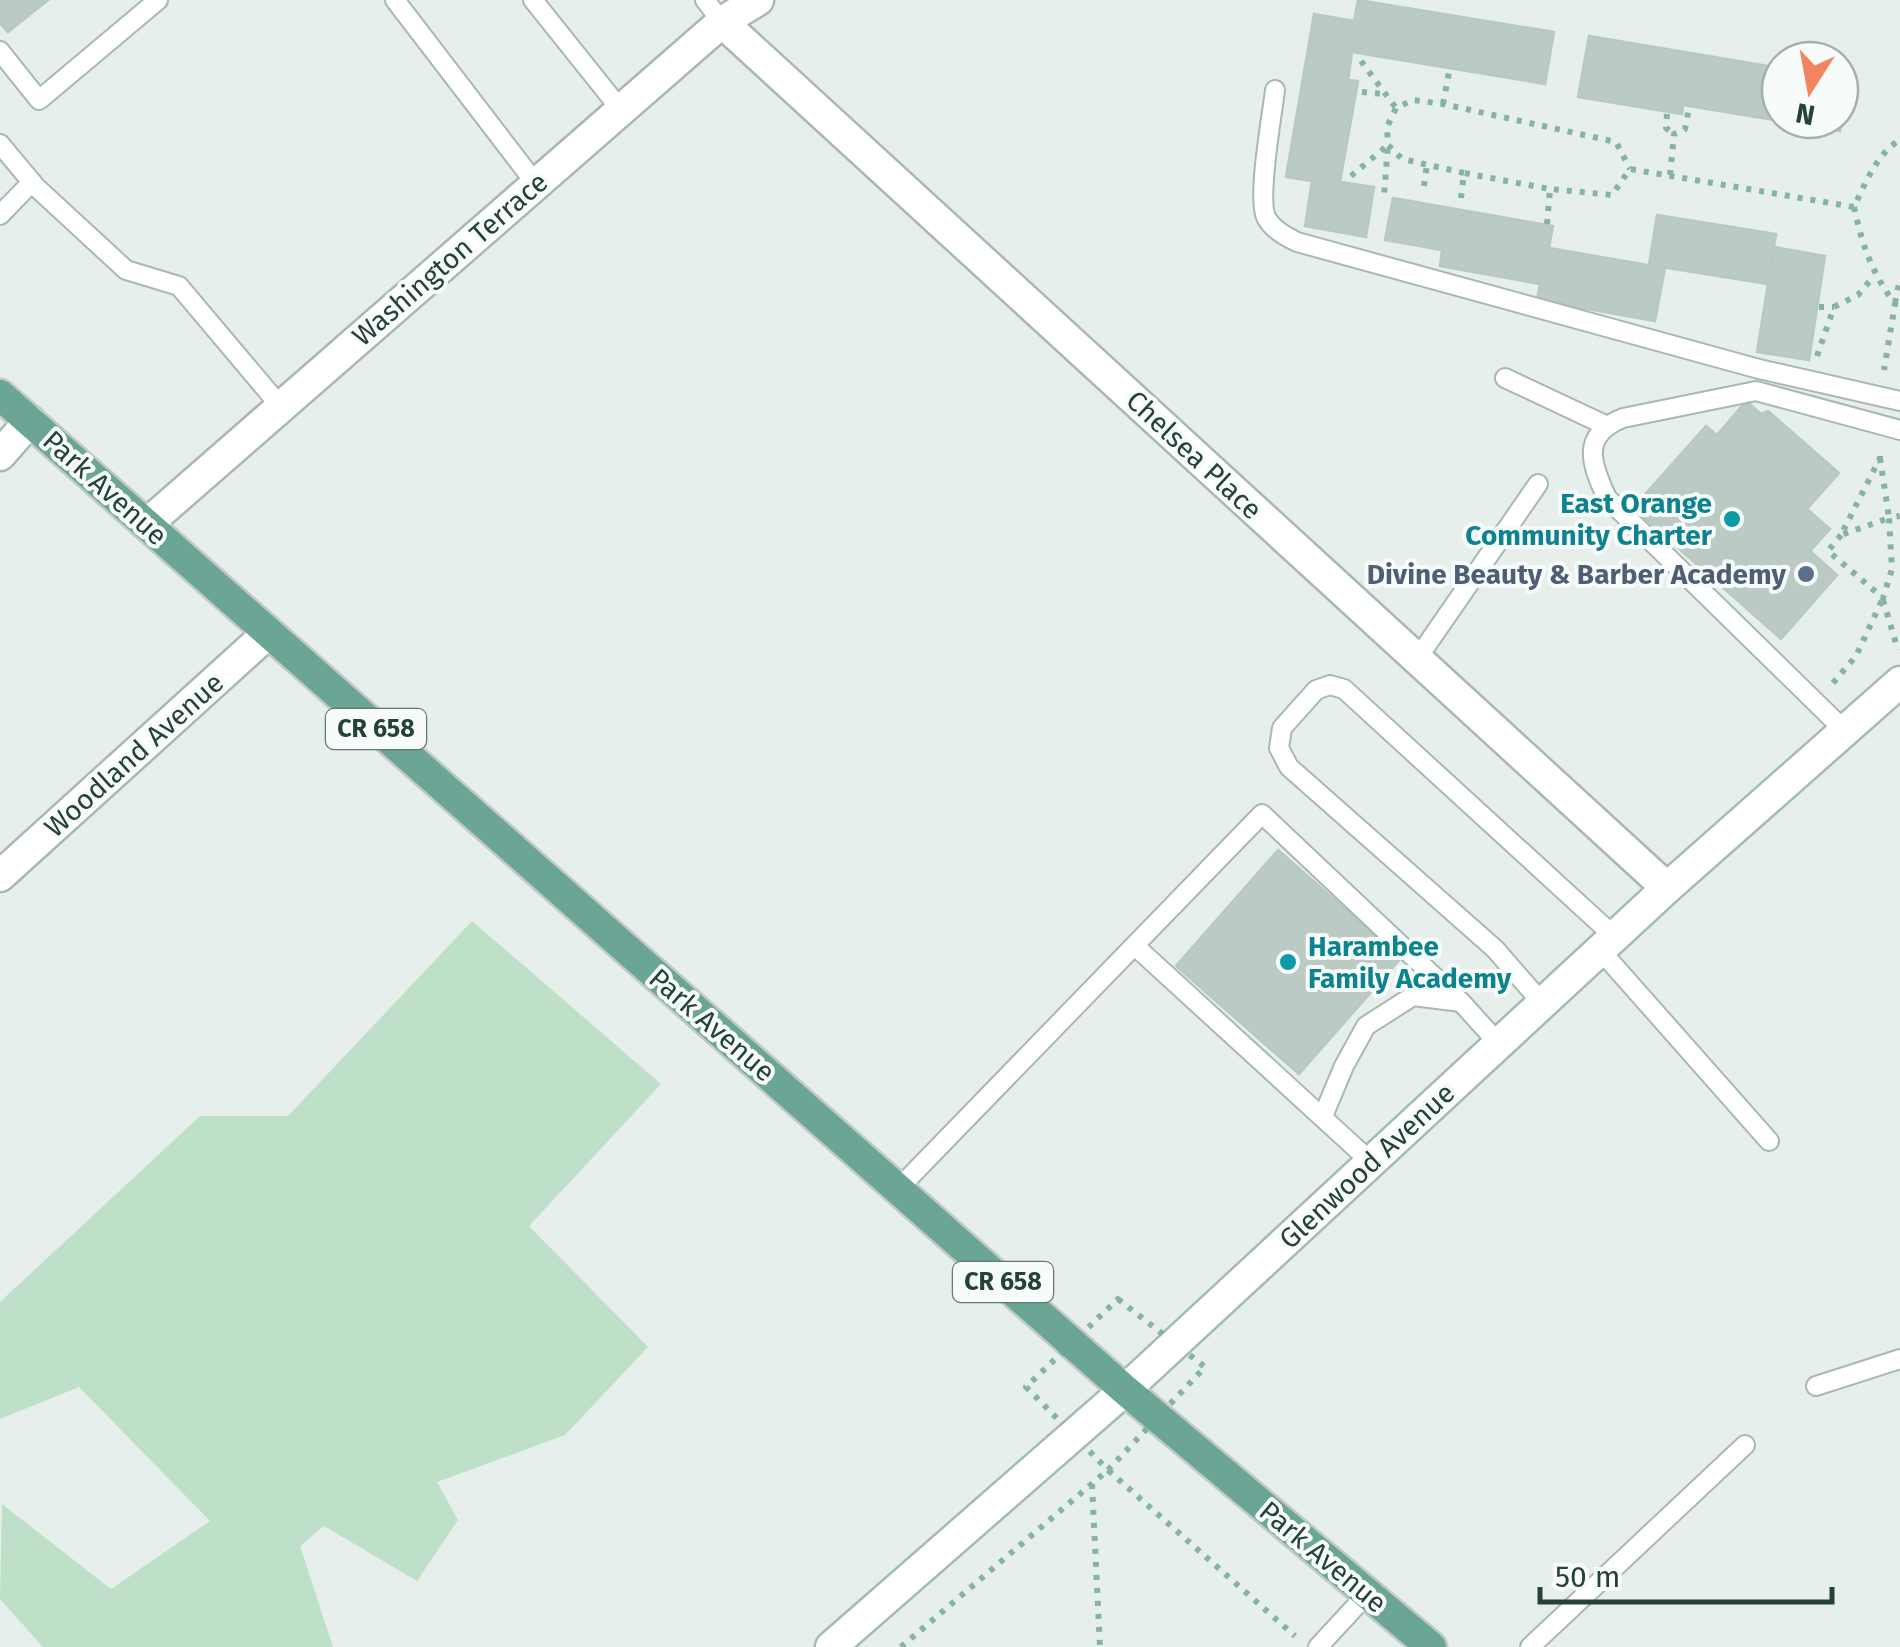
<svg xmlns="http://www.w3.org/2000/svg" width="1900" height="1647" font-family="'Fira Sans',sans-serif">
<rect width="100%" height="100%" fill="#e6efeb"/>
<path fill="#bfe0c8" d="M472,921L661,1084L529,1226L648,1347L565,1435L437,1482L458,1520L417,1581L324,1526L300,1546L333,1647H43L0,1599L2,1504L111,1589L210,1521L79,1387L0,1419V1302L200,1116H288Z"/>
<path fill="#bbcac4" stroke="#b8c9c2" stroke-width="2.5" d="M0,0H48L8,32L0,23Z
M1358,0L1554,32L1545,84L1352,52L1348,80L1358,81L1340,182L1374,187L1366,237L1305,226L1312,181L1286,177L1314,14L1354,21Z
M1589,36L1780,68V120H1840V78L1849,79L1840,131L1683,105L1682,114L1578,97Z
M1393,198L1553,226L1549,248L1665,268L1655,321L1537,300L1540,284L1440,266L1442,250L1385,240Z
M1657,215L1776,234L1768,284L1649,265Z
M1774,247L1825,256L1809,360L1757,352Z
M1746,401L1761,414L1768,411L1839,473L1807,509L1830,529L1810,551L1837,575L1781,639L1633,508L1706,426L1717,435Z
M1278,850L1401,958L1299,1074L1176,966Z"/>
<g fill="none" stroke-linecap="round" stroke-linejoin="round">
<g stroke="#a8b8b2" stroke-width="22">
<path id="lane" d="M395,0L536,184
M533,0L621,110
M705,0L722,22
M0,51L39,100L158,0
M1275,90C1272,116 1257,197 1266,217C1272,229 1285,236 1297,242L1759,369L1900,401
M0,144L36,187L126,270L179,286L281,407
M0,215L32,182
M1505,378L1605,425
M1417,659L1538,484
M1845,731L1607,498C1591,464 1580,435 1623,418L1756,391L1900,430
M1135,946L1371,1162
M1601,951L1769,1141
M1543,1004L1495,949L1289,767L1279,748L1282,728L1316,690L1330,685L1344,689L1616,938
M1323,1116L1344,1066L1366,1026L1413,996L1461,1002
M899,1188L1262,814L1461,1002L1499,1044
M1816,1386L1900,1359
M1318,1647L1367,1594
M1530,1647L1745,1445"/>
</g>
<g stroke="#a8b8b2" stroke-width="35">
<path id="street" d="M722,22L1667,888
M0,455L30,421
M147,524L722,22L758,0
M0,876L267,634"/>
</g>
<g stroke="#a4bbb3" stroke-width="35">
<path id="secondary" d="M831,1647L1125,1390L1667,888L1900,682"/>
</g>
<g stroke="#c2cac8" stroke-width="35">
<path id="primary" d="M0,395L1125,1390L1431,1647"/>
</g>
<path stroke="#86b3a5" stroke-width="6" stroke-dasharray="5 8" stroke-linecap="butt" d="M1361,61L1396,108
M1362,92L1384,94
M1443,104L1449,72
M1667,114L1666,128L1674,134
M1464,173L1402,159L1388,145L1387,127L1396,108L1413,100L1443,104L1616,142L1630,169
M1670,175L1674,134L1685,129L1689,108
M1351,176L1388,145L1384,196
M1424,186L1427,164
M1461,198L1464,173L1550,189
M1854,207C1862,245 1872,273 1895,304L1884,370
M1547,224L1550,189L1612,195L1630,169L1854,207C1865,184 1877,153 1900,140
M1895,303L1900,279
M1819,307H1834
M1817,356L1834,307L1858,295L1874,276
M1880,458L1889,518L1841,535L1880,458V452
M1841,535L1828,551L1883,598L1892,569L1889,518L1900,516
M1883,600L1898,650
M1833,683L1856,656L1883,598
M1118,1299L1205,1367L1108,1470L1026,1387Z
M1092,1484L1100,1647
M901,1647L1108,1470L1295,1636"/>
<use href="#lane" stroke="#fff" stroke-width="18"/>
<use href="#street" stroke="#fff" stroke-width="30"/>
<use href="#secondary" stroke="#fff" stroke-width="30"/>
<use href="#primary" stroke="#6aa596" stroke-width="30"/>
</g>
<g fill="#0f9aa8" stroke="#f7fbf9" stroke-width="4">
<circle cx="1732" cy="519" r="10"/>
<circle cx="1288" cy="962" r="10"/>
</g>
<circle fill="#5c6f8a" stroke="#f7fbf9" stroke-width="4" cx="1806" cy="574" r="10"/>
<g text-anchor="middle" dominant-baseline="central" stroke-width="8" stroke-linejoin="round" paint-order="stroke">
<g fill="#f7fbf9" stroke="#637a73" stroke-width="2.5">
<rect x="326" y="709" width="100" height="40" rx="8"/>
<rect x="953" y="1262" width="100" height="40" rx="8"/>
</g>
<g font-size="25" font-weight="bold" fill="#24423a">
<text x="376" y="729">CR 658</text>
<text x="1003" y="1282">CR 658</text>
</g>
<g font-size="28" fill="#24423a" stroke="#f7fbf9">
<text transform="translate(450 259) rotate(-41)">Washington Terrace</text>
<text transform="translate(1194 455) rotate(43)">Chelsea Place</text>
<text transform="translate(105 488) rotate(42)">Park Avenue</text>
<text transform="translate(134 755) rotate(-42)">Woodland Avenue</text>
<text transform="translate(712 1025) rotate(41)">Park Avenue</text>
<text transform="translate(1367 1166) rotate(-43)">Glenwood Avenue</text>
<text transform="translate(1323 1557) rotate(40)">Park Avenue</text>
</g>
<g font-size="28" font-weight="bold" fill="#0d838f" stroke="#f7fbf9" text-anchor="end">
<text x="1712" y="503">East Orange<tspan x="1712" dy="32">Community Charter</tspan></text>
<text x="1308" y="946" text-anchor="start">Harambee<tspan x="1308" dy="32">Family Academy</tspan></text>
</g>
<g font-size="28" font-weight="bold" fill="#4e5e75" stroke="#f7fbf9" text-anchor="end">
<text x="1786" y="574">Divine Beauty &amp; Barber Academy</text>
</g>
</g>
<g transform="translate(1810 90) rotate(191)"><circle r="48" fill="#f7fbf9" stroke="#a3b1ad" stroke-width="2.5"/>
<path d="M0-8L18 38L0 25L-18 38Z" fill="#f4845f"/>
<text y="-15" font-size="28" font-weight="bold" text-anchor="middle" fill="#24423a">N</text>
</g>
<path d="M1540 1587v15h292v-15" fill="none" stroke="#24423a" stroke-width="5"/>
<text x="1555" y="1587" font-size="30" fill="#24423a" stroke="#f7fbf9" stroke-width="8" paint-order="stroke">50 m</text>
</svg>
